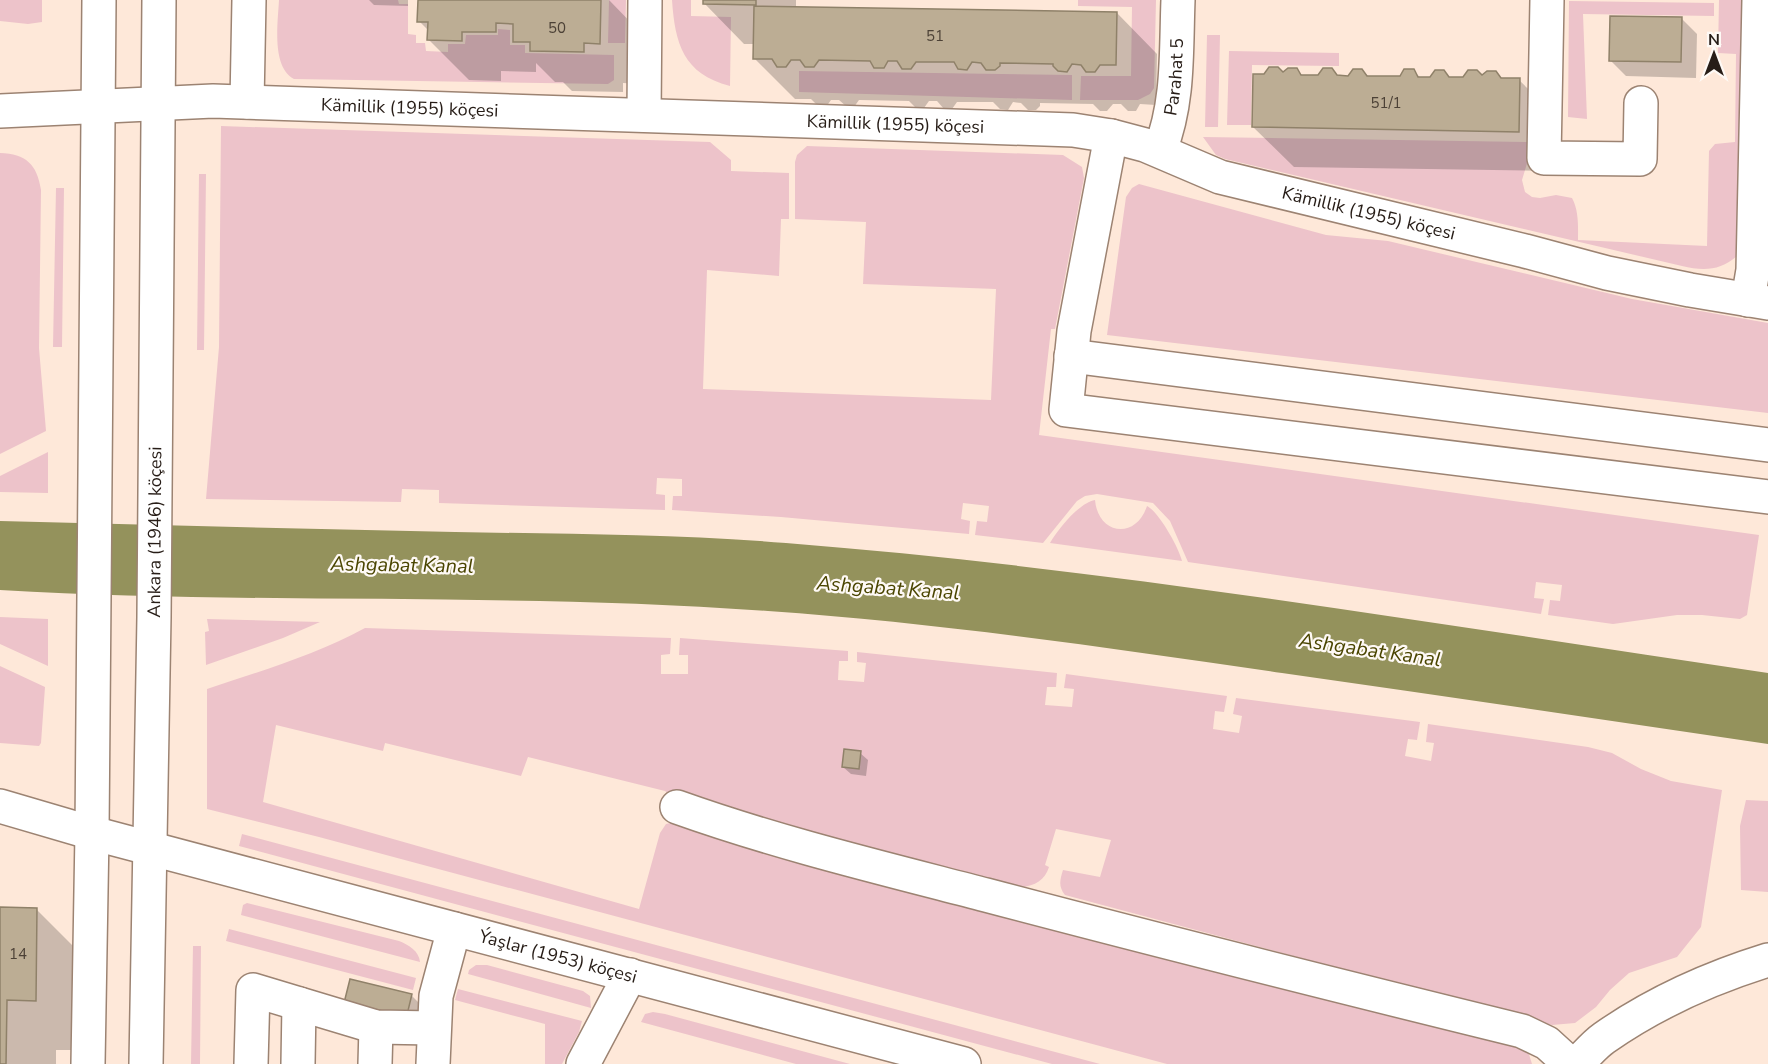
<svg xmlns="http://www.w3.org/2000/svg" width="1768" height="1064" font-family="'Nunito Sans',sans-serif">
<rect width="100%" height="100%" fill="#fee8d9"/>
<path fill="#edc3ca" d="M0,0H42V22L28,24L0,21Z
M279,0H398L399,4H408V34L416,35V43H425L426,51L448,52V44H465L466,35H498V29L510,30V45H525V53L614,55V80L608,84L294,79C271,67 278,22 279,0Z
M609,0H626L625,43H608Z
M672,0H691V16L731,17L730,86C683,74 675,43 672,0Z
M1078,0H1156L1154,88L1150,94L1138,100H1080L1081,76H1131L1132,7L1078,6Z
M1719,0H1743L1737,256C1720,271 1703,271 1682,266L1225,159L1216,155L1203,137L1528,142V160L1522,180L1525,192L1532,197L1540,198L1556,195L1572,198C1579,211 1578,226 1578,240L1707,246L1709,151L1715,144L1735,142L1736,54L1718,53Z
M1569,1L1714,3V16L1583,14L1587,119L1568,117Z
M1207,35H1220L1218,127H1205Z
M1229,51L1339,53V66L1252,65L1251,125H1227Z
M799,71L1072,75V100L799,92Z
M221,126L710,142L731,160V171L789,173V219H781L779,276L707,270L703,389L991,400L996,289L863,284L866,222L795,219V162L797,155L807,146L1063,155L1082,167L1084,178L1055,329H1051L1039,435L1759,535L1747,615L1740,619L1702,615H1677L1613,624L1548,615L1550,600L1560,601L1562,585L1536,582L1534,598L1544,599L1541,614L1188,562L1170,521L1153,503L1097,494L1085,496L1077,501L1043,543L975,535L977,521L987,522L989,506L963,503L961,519L970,521L969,534L781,517L672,510L673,496H682V479L657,478L656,494L665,495V510L439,503V490L402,489L401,502L206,499L219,347Z
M0,153C26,154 37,164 41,190L39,348L46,431L0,454Z
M199,174H206L204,350H197Z
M1139,184L1326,235L1388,241L1632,299L1768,323V413L1107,335L1126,197L1132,188Z
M56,188H64L62,347H53Z
M48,452V493L0,492V476Z
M1095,500C1098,535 1136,540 1147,506C1159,512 1179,548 1182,561L1050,543C1058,529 1079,503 1095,500Z
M0,617L48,619V666L0,644Z
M207,619L320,622L283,638L206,665L205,632L209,631Z
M365,628L671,638L670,654L661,655V674H688V655H679L680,638L848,651V661H839L838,680L864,682L866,663L857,662V652L1057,673L1056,687H1047L1045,705L1072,707L1074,689L1064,688L1066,674L1227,696L1224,712L1215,711L1213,729L1239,733L1242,716L1233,714L1236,698L1420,722L1417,740L1408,739L1405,756L1431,761L1434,743L1426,742L1428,724L1588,747L1612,753L1641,769L1671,781L1722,790L1701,927L1677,957L1629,973L1610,990L1596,1007L1575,1023L1552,1025L1065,895C1058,886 1060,880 1063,870L1100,877L1111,840L1056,829L1045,865L1049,867C1045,880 1035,886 1021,887L677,799L665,791L528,757L521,776L385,743L383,751L276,725L263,802L639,909L660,833L666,824L675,822L1527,1048L1532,1064H1167L319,837L207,809V689C261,671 315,655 365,628Z
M0,666L45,687L41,743L39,746L0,743Z
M1746,800L1768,801V892L1741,890L1740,826Z
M242,834L1100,1064H1052L239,846Z
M247,903L399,941C409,945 419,951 420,962L241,915L243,905Z
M229,929L416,978L413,990L226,941Z
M193,946H201L200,1064H191Z
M476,965H487L583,991L590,996L591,1008L468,974L469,970Z
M458,989L582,1021L579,1032L562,1064H545V1024L455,1000Z
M653,1012L665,1014L850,1064H796L641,1022L645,1014Z"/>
<path fill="#94925c" d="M0,521C152,525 303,529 455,532C565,534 676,534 786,543C1115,569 1441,625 1768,673V744C1606,720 1444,696 1282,673C1111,648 940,623 768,611C512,592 256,605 0,590Z"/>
<path fill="#0003" d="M369,0H408V6L374,5Z
M419,0H609L641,33L640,84L623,83V92L572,91L563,82H555L536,63V72L501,71V81L469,80L429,40V31L419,21Z
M704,0H796V8L1117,13L1157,54L1156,105L1140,104L1136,111H1128L1121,104H1113L1107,111H1100L1093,104L1040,103V106L1036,110H1028L1021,103L1013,102L1008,110L1000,109L993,102H957L952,109H944L937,101H929L924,108H916L909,101L859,100L854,107H847L839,100H831L826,107H819L811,99H795L755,59V44H744L704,3Z
M1681,18L1697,34L1696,78L1626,76L1611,61Z
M1296,69L1303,76L1349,77L1362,70L1369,77L1401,78L1413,71L1421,78H1431L1443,71L1451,79L1482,77L1496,73L1503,79L1519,80L1560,120L1559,171L1294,167L1253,127L1283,74Z
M860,753L868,760L866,776L851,774L843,767Z
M0,909H36L86,959L85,1050H56V1064H0Z
M411,995L427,1011L421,1033L345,1003Z"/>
<path fill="#bcad94" stroke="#8f8169" stroke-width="1.5" d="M418,0H601L600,44L584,43V52L530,51V42H513V24L496,23V32H462V41L427,40L428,22H417Z
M703,0H756V5L703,4Z
M754,6L1117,12L1116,65H1100L1095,72H1086L1081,65L1072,64L1067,72L1058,71L1053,66V64L1000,63V66L995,70H986L981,63L972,62L967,70L958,69L954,62H916L911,69H902L897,61H888L884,68H874L870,61L819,60L814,67H805L800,60H791L786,67H777L772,59H753Z
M1610,16L1682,17L1681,62L1609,61Z
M1269,67H1278L1283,72L1288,68H1297L1301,75H1318L1323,68H1332L1337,75L1348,76L1353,69H1362L1367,76H1400L1404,69H1414L1418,77H1430L1435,70H1444L1449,77H1463L1468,70H1477L1482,75L1487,71H1496L1501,78H1520L1519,132L1252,127L1253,74H1264Z
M844,749L861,751L859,769L842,767Z
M0,907L37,908L36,1001L7,1000L6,1064H0Z
M350,979L412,994L406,1019L344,1003Z"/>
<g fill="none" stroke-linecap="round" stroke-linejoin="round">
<g stroke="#9c8372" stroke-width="36">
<g id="minor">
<path d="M1547,0L1544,158L1640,159L1641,103"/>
<path d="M247,102L249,0"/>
<path id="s1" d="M0,111L213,101L1073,130L1111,136L1145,145L1220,177L1525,251L1607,273L1690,290L1768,303"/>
<path d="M644,115L645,0"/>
<path d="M1111,136L1074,331L1066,410L1768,497"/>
<path id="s2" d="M1160,150C1179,102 1176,51 1178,0"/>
<path d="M1748,300L1753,270L1759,0"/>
<path d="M1071,356L1768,445"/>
<path id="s3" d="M0,806L92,833L964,1064"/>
<path d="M677,807C778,843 882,868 986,895C1164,942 1343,987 1522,1031L1547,1043L1570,1064"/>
<path d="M251,1064L253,990L376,1027L434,1028"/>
<path d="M298,1064L299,1004"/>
<path d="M375,1064L376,1027"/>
<path d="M433,1064L436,996L454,929"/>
<path d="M583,1064L630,975"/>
<path d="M1577,1064C1586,1055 1594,1045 1604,1038C1654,1003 1710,978 1768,960"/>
</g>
</g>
<g stroke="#9c8372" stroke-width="36">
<g id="major">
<path d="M88,1064L92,833L99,0"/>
<path id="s4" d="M146,1064L154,617L159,0"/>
</g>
</g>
<use href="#minor" stroke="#fff" stroke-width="33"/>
<use href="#major" stroke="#fff" stroke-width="33"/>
</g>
<g text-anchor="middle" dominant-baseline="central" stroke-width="4.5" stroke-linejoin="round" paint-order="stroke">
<g font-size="15" fill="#4c4136">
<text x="557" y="28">50</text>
<text x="935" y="36">51</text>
<text x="1386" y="103">51/1</text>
<text x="18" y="954">14</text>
</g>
<g font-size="18" fill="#271d17" stroke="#fef9f5">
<text stroke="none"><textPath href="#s2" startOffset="75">Parahat 5</textPath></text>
<text stroke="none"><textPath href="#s1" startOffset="410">Kämillik (1955) köçesi</textPath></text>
<text stroke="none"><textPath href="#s1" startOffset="896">Kämillik (1955) köçesi</textPath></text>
<text stroke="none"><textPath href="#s1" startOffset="1382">Kämillik (1955) köçesi</textPath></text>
<text stroke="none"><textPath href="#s4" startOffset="532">Ankara (1946) köçesi</textPath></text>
<text stroke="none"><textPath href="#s3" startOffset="578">Ýaşlar (1953) köçesi</textPath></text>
</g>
<g font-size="20" font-style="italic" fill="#4a4500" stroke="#fef9f5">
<text transform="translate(402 565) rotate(1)">Ashgabat Kanal</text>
<text transform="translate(888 588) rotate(4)">Ashgabat Kanal</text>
<text transform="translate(1370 650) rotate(8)">Ashgabat Kanal</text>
</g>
</g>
<g transform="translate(1714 54)" stroke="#fef9f5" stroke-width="4.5" paint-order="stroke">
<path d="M0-4.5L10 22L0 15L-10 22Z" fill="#271d17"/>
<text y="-9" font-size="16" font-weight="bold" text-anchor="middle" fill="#271d17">N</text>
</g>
</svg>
